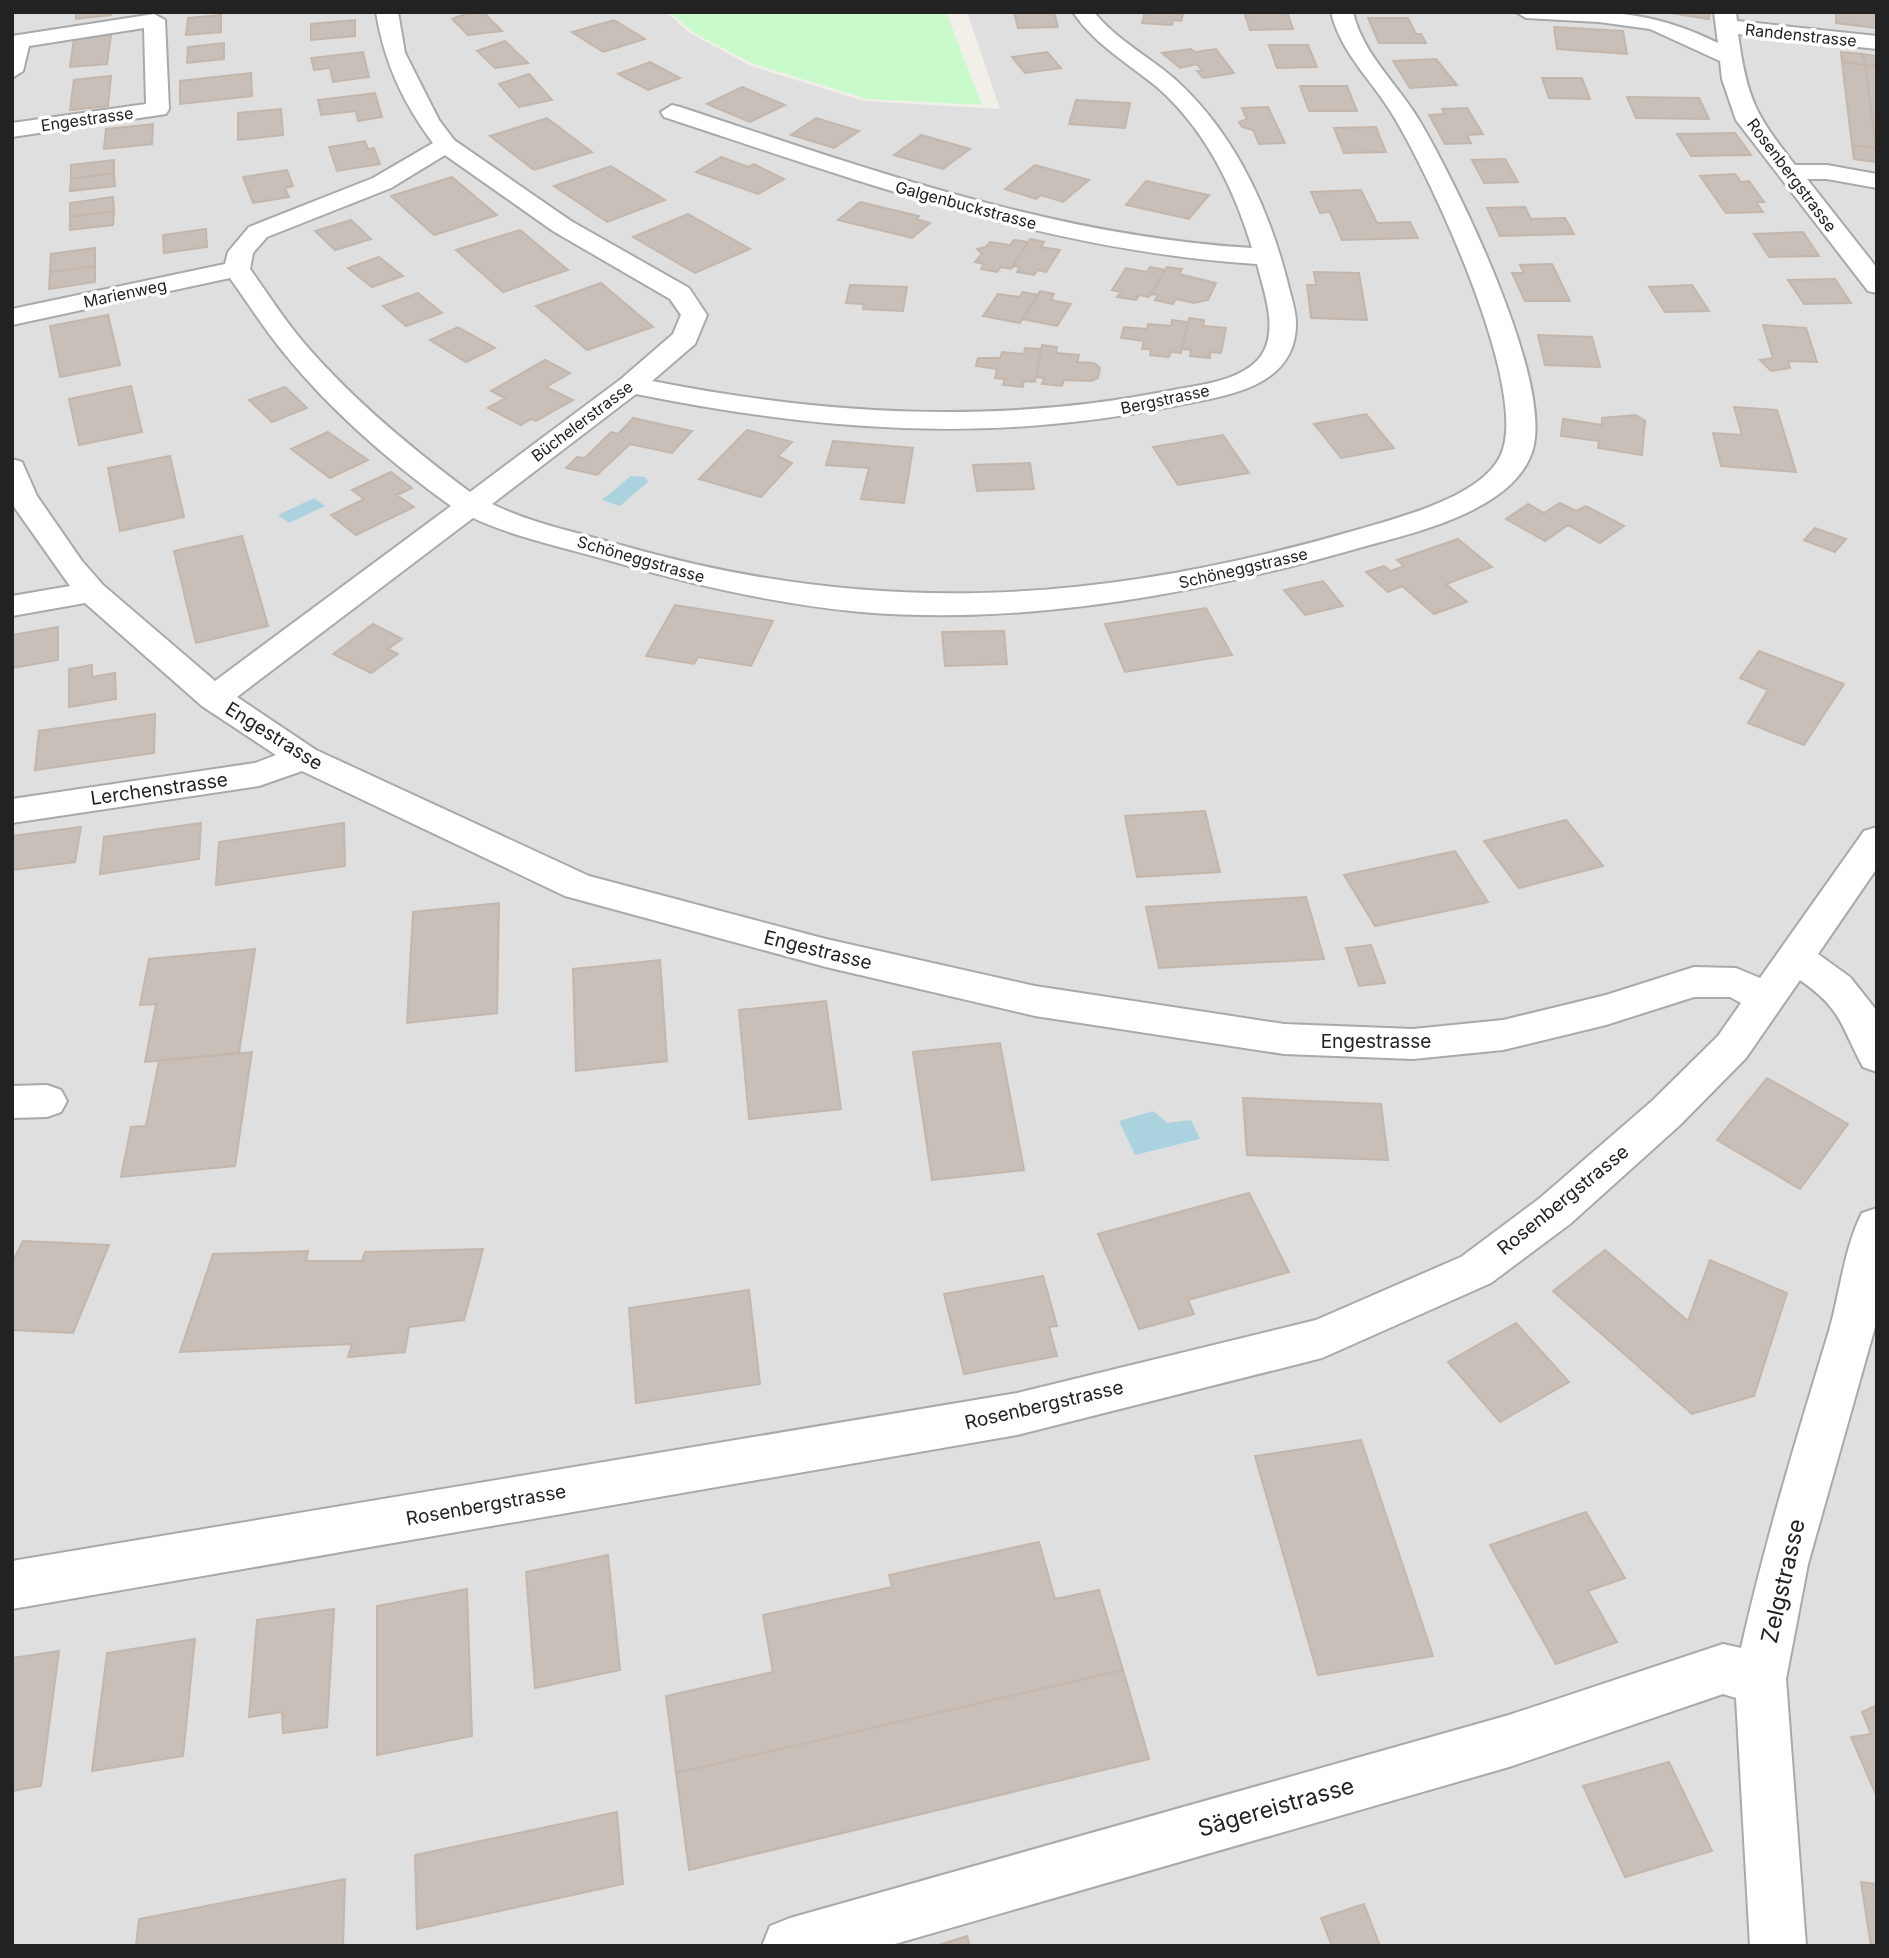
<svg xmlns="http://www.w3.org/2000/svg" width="1889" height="1958" font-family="Inter,sans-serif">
<rect width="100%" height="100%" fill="#f2efe9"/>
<path fill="#e0dfdf" d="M12,12H666L690,33L751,66L864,101L1000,109L967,12H1877V1946H12Z"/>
<path fill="#c8facc" d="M670,12H946L982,105L867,99L754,64L694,33Z"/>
<path fill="#aad3df" d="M631,476L645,477L648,482L620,506L602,500Z
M314,498L325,506L289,523L278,515Z
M1153,1111L1167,1123L1191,1120L1200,1139L1135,1155L1119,1121Z"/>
<path fill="#c7bfb8" stroke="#c4b6ab" stroke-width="2" d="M76,12H111V15L76,19Z
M483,12L502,31L468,35L452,19L470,12Z
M1014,12H1054L1058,27L1018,28Z
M1145,12H1184L1181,21L1173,20L1172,25L1142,23Z
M1244,12H1287L1293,29L1250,30Z
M1664,12H1710L1709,19Z
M1836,12H1877V28L1836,23Z
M221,15V32L186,35L188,18Z
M1368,18H1408L1416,34H1421L1426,43H1379Z
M355,20V36L311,40V24Z
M614,20L645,39L603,52L572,32Z
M1554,27L1623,31L1627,54L1557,49Z
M111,35L107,64L70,67L74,39Z
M505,41L528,63L495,68L477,51Z
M224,43V59L187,63L188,47Z
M1269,45H1308L1317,67L1277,68Z
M1191,49L1195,52L1216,49L1234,73L1203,78L1197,71H1203L1197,64L1180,68L1162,53Z
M363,52L369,77L333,82L330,68L314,70L311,58Z
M1047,52L1061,68L1025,73L1012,57Z
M1841,52L1863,54L1865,65L1842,62Z
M1863,54L1877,56V66L1865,65Z
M1436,59L1457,85L1410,88L1393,61Z
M650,62L680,78L648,90L618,74Z
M1842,62L1865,65L1876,148L1852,145Z
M1865,65L1877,66V148H1876Z
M251,73L252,96L180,104V81Z
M529,74L552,100L519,107L499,84Z
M111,76L108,106L70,110L74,80Z
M1542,78H1582L1590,99L1549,98Z
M1300,86H1347L1357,111H1309Z
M742,87L785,105L750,122L707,104Z
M375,93L382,117L358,121L356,111L321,115L318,100Z
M1627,97L1699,98L1709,119L1636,118Z
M1076,100L1130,103L1125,128L1069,124Z
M1268,107L1285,143L1259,144L1253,130L1242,127L1239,122L1247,119L1242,108Z
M1467,108L1483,134L1467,135L1471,143L1445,144L1429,115L1445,114L1442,109Z
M281,109L283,135L238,140V113Z
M547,118L592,152L534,170L490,136Z
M816,118L859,131L834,148L791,135Z
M153,124L152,144L104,149L106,129Z
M1376,127L1386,152L1344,153L1334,128Z
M1735,133L1751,155L1691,156L1677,134Z
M921,135L970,149L943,169L894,155Z
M365,141L368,149L374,148L380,164L337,171L329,147Z
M1852,145L1876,148L1877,162L1854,159Z
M721,157L748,167L754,164L784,179L758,194L696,172Z
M1505,159L1518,182L1484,183L1472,160Z
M114,160V173L71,179V165Z
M1035,165L1089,180L1063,202L1041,195L1036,199L1005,189Z
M611,166L665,200L607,222L554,186Z
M287,170L293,186L285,188L289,197L253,203L243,177Z
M114,173L115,186L70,191L71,179Z
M1735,174L1741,182L1749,181L1764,202H1756L1763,212L1726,213L1700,176Z
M452,177L497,215L434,235L391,196Z
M1146,181L1209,195L1189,219L1126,205Z
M1361,190L1377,223L1410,222L1418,238L1342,240L1330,212L1320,213L1311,192Z
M113,197L114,211L70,217V203Z
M860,202L919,216L916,219L930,223L912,238L838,220Z
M1525,207L1531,219L1565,218L1574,234L1500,236L1487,208Z
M114,211L113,225L70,230V217Z
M688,214L750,249L695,273L633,237Z
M351,220L371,239L335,250L315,231Z
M206,229L207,247L164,253L163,235Z
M520,230L568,270L503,292L456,250Z
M1803,232L1819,256L1769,257L1754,234Z
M1030,239L1044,242L1041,247L1060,250L1046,272L1038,270L1034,275L1017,272L1020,267L1013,266Z
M1014,240L1028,242L1011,269L1001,267L997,272L981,269L984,264L975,262L982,254L977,249L986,247L990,242L1010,245Z
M95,248V266L50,272L51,254Z
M379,257L403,276L372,287L348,268Z
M1552,264L1570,301H1525L1512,273H1524L1520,265Z
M95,266V282L49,289L50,272Z
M1150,267L1165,270L1149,297L1139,295L1136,300L1117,297L1121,292L1112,290L1126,268L1147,272Z
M1167,267L1182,269L1179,274L1216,283L1208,300L1194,303L1176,299L1173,304L1155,300L1158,295L1151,294Z
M1314,272L1359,273L1367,320L1311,318L1307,285H1316Z
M1835,279L1851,303L1804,304L1788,280Z
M601,283L653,327L587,350L536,306Z
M850,285L907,287L903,311L863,309L864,304L846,303Z
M1692,285L1709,311L1665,312L1649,287Z
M1040,291L1054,294L1051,300L1071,304L1057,326L1022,319Z
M1023,292L1038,295L1020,323L983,316L998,294L1019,297Z
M418,293L442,313L406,326L383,306Z
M108,315L120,365L60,377L50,326Z
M1189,318L1204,320L1203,326L1226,328L1221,353L1210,352V358L1190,356L1191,350L1182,349Z
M1172,320L1188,322L1181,353L1171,352L1169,357L1150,355L1151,349H1142L1144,341L1121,338L1124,327L1147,329L1148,324L1171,326Z
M1763,325L1806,328L1817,362L1788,361L1790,368L1771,371L1760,360L1773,358Z
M458,327L495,348L466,362L430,340Z
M1538,335L1592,337L1600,367L1545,365Z
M1042,345L1057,347L1056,353L1079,355L1077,362L1094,363L1100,368L1098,378L1091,381L1064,380L1062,386L1042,384L1044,378L1036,377Z
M1025,348L1041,349L1035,382L1024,381L1023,387L1003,385L1005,379L995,378L997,369L976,366L978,358H1000L1002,352L1024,354Z
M545,360L570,373L546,387L573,400L536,421L531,419L521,425L488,408L505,398L491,391Z
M131,386L142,432L79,445L69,399Z
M285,387L307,408L272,422L249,400Z
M1734,407L1777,410L1796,472L1721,466L1713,433L1742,435Z
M1366,414L1394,448L1341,458L1314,424Z
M1636,415L1645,421L1642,455L1598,448L1599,441L1561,436L1563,419L1602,425V418Z
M633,418L692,431L672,453L630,444L597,475L566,468L577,457L585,458L611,432L618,434Z
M747,430L792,442L778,456L792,463L761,497L699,479Z
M328,432L368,460L330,478L291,449Z
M1223,435L1249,473L1178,485L1153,447Z
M833,441L913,448L904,503L861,499L869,468L826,465Z
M170,456L184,517L120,531L108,468Z
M1030,463L1034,489L977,491L973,465Z
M391,472L412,488L397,495L414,507L356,535L331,515L364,499L352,490Z
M1560,503L1576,511L1586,506L1624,526L1600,543L1568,525L1545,541L1506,519L1528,504L1544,513Z
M1815,528L1846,539L1835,552L1804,540Z
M242,536L268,626L196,643L174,551Z
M1458,539L1492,567L1446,584L1467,602L1434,614L1402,586L1388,592L1366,572L1384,566L1391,571L1404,566L1397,560Z
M1323,581L1343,606L1305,615L1284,590Z
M675,605L773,621L751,666L698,657L694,664L646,656Z
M1206,608L1232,655L1125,672L1105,624Z
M373,624L402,639L388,649L398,654L371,673L333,654Z
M58,627V660L12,668V635Z
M1004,631L1007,664L945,666L942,632Z
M1759,651L1844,684L1804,745L1748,723L1768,690L1740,678Z
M92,665V677L115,673L116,699L69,707V669Z
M155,714L154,753L35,770L39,731Z
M1205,811L1220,872L1137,877L1125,816Z
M1566,820L1603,866L1519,888L1484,841Z
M201,823L199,859L100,874L104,837Z
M344,823L345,866L216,885L219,842Z
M81,827L75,862L12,870V836Z
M1455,851L1488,902L1375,926L1344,875Z
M1306,897L1324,959L1159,968L1146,907Z
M499,903L497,1013L407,1023L413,912Z
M1371,945L1385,983L1359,986L1346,948Z
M255,949L239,1053L145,1062L156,1004L140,1005L149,959Z
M660,960L667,1061L576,1071L573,969Z
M826,1001L841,1109L749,1119L739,1010Z
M1000,1043L1024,1170L932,1180L913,1052Z
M252,1052L235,1166L121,1177L131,1127L146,1126L159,1061Z
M1767,1078L1848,1124L1800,1189L1717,1140Z
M1243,1098L1381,1104L1388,1160L1247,1155Z
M1249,1193L1289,1272L1188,1300L1194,1314L1139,1329L1098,1234Z
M23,1241L109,1245L73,1333L12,1330V1263Z
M483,1249L464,1320L409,1327L405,1352L348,1357L352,1344L180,1352L213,1254L308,1251L306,1261H362L365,1252Z
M1605,1250L1688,1321L1710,1260L1787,1293L1754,1396L1692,1414L1553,1291Z
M1043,1276L1057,1326L1049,1327L1057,1356L964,1374L944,1294Z
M749,1290L760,1384L636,1403L629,1308Z
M1516,1323L1569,1382L1500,1422L1448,1362Z
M1361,1440L1433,1656L1318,1675L1255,1456Z
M1586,1512L1625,1578L1588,1591L1617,1642L1556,1664L1490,1545Z
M1039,1542L1055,1599L1099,1590L1123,1670L676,1773L666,1696L773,1672L763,1615L892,1587L889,1575Z
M608,1555L620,1670L535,1688L526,1572Z
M467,1589L472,1736L377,1755V1606Z
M334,1609L327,1727L283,1733L282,1712L249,1717L257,1620Z
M195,1639L183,1756L92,1771L107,1653Z
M59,1651L41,1786L12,1791V1658Z
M1123,1670L1149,1759L689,1870L676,1773Z
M1877,1705V1797L1851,1737L1871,1734L1862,1712Z
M1669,1762L1712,1851L1625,1877L1583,1786Z
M617,1812L623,1884L417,1929L415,1855Z
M345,1879L343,1946H136L139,1919Z
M1861,1882L1877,1884V1946H1871Z
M1364,1904L1380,1946H1332L1321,1918Z
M967,1936L970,1946H936Z"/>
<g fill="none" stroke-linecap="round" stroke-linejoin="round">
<g stroke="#a9a9a9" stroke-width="4">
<path id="minor" d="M376,12H398L405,53L439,120L454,140L571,221L689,288L707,315L695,344L652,381C824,415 996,425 1168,391C1197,385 1242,382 1261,356C1279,330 1264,292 1257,264C1049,251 859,181 664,117L661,112L672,105L680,107C869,169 1052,236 1252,248C1234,188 1205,129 1157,87C1128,63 1094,44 1073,12H1094C1117,41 1152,58 1178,82C1235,135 1268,207 1287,280C1290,294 1296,309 1296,323C1296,389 1224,396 1174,406C990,444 819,431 636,394L492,504C533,524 580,533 624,546C880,619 1106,603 1360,529C1400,517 1490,495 1503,449C1525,380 1432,180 1394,117C1373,81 1341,54 1331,12H1353C1363,55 1397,83 1419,120C1457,184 1552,378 1533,449C1516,509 1418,532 1366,546C1203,593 1031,626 861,612C776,604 693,585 611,561C565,548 517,538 473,518L237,697L316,750L589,876L826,939L1035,986L1284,1024L1413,1029L1503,1020L1606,995L1694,967L1736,968L1760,978L1864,831L1877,827V868L1818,954L1850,977L1877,1011V1072L1863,1067C1840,1025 1843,1010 1800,980L1746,1058L1680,1125L1570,1224L1491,1283L1322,1358L1017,1435L12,1609V1561L1017,1393L1316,1320L1461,1257L1540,1198L1652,1101L1718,1036L1741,1003L1730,997H1694L1606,1025L1503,1050L1413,1059L1284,1054L1035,1016L826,967L565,896L302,771L259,786L12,823V799L255,763L276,755L202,706L85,603L12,616V596L70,586L12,504V459L22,462L37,496L82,561L103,585L215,681L451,506C391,463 330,410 284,353C264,329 248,303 230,278L12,325V309L225,264L228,252L249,227L373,178L433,143C403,103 384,62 376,12ZM445,155L553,231L670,299L681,315L673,334L621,379L470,492C411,448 352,399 304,343C284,320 268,294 250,269L253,253L267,237L391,188Z
M1516,12C1597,12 1643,6 1718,43L1714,12H1736L1737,21L1877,36V49L1738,34C1747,99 1755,114 1795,165H1827L1877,174V188L1827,179H1807L1877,268V293L1868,291L1736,120L1722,79L1720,61L1650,29L1599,22L1526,18Z
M154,14L165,20L169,109L166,114L12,137V123L146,104L144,28L29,46L23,71L12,78V36Z
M47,1085L61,1090L67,1101L61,1112L47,1117L12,1118V1086Z
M1877,1208V1320L1808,1564L1786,1679L1806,1946H1750L1736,1698L1723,1694L1509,1767L888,1946H762L770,1926L790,1918L1509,1715L1723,1644L1741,1648C1765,1541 1797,1436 1829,1331C1840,1293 1844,1248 1862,1213Z"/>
</g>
<use href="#minor" fill="#fff" fill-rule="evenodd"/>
</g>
<g text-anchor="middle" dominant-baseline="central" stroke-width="7" stroke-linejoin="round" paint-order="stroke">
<g font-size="16" fill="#222" stroke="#fff">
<text transform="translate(1801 35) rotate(6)">Randenstrasse</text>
<text transform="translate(87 119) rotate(-8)">Engestrasse</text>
<text transform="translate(1792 175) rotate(53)">Rosenbergstrasse</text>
<text transform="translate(966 205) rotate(15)">Galgenbuckstrasse</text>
<text transform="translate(125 293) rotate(-12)">Marienweg</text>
<text transform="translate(1165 399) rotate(-12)">Bergstrasse</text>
<text transform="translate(582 421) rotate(-37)">Büchelerstrasse</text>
<text transform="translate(641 559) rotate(16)">Schöneggstrasse</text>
<text transform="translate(1243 568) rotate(-13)">Schöneggstrasse</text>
</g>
<g font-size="19" fill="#222" stroke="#fff">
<text transform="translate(274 736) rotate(32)">Engestrasse</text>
<text transform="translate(159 789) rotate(-8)">Lerchenstrasse</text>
<text transform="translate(818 950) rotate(14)">Engestrasse</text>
<text x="1376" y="1041">Engestrasse</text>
<text transform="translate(1563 1200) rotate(-39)">Rosenbergstrasse</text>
<text transform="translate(1044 1405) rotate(-13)">Rosenbergstrasse</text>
<text transform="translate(486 1505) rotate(-10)">Rosenbergstrasse</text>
</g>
<g font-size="23" fill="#222" stroke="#fff">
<text transform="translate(1783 1581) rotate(-77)">Zelgstrasse</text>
<text transform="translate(1276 1807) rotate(-16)">Sägereistrasse</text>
</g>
</g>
<rect width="1889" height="1958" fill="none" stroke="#222222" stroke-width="28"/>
</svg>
